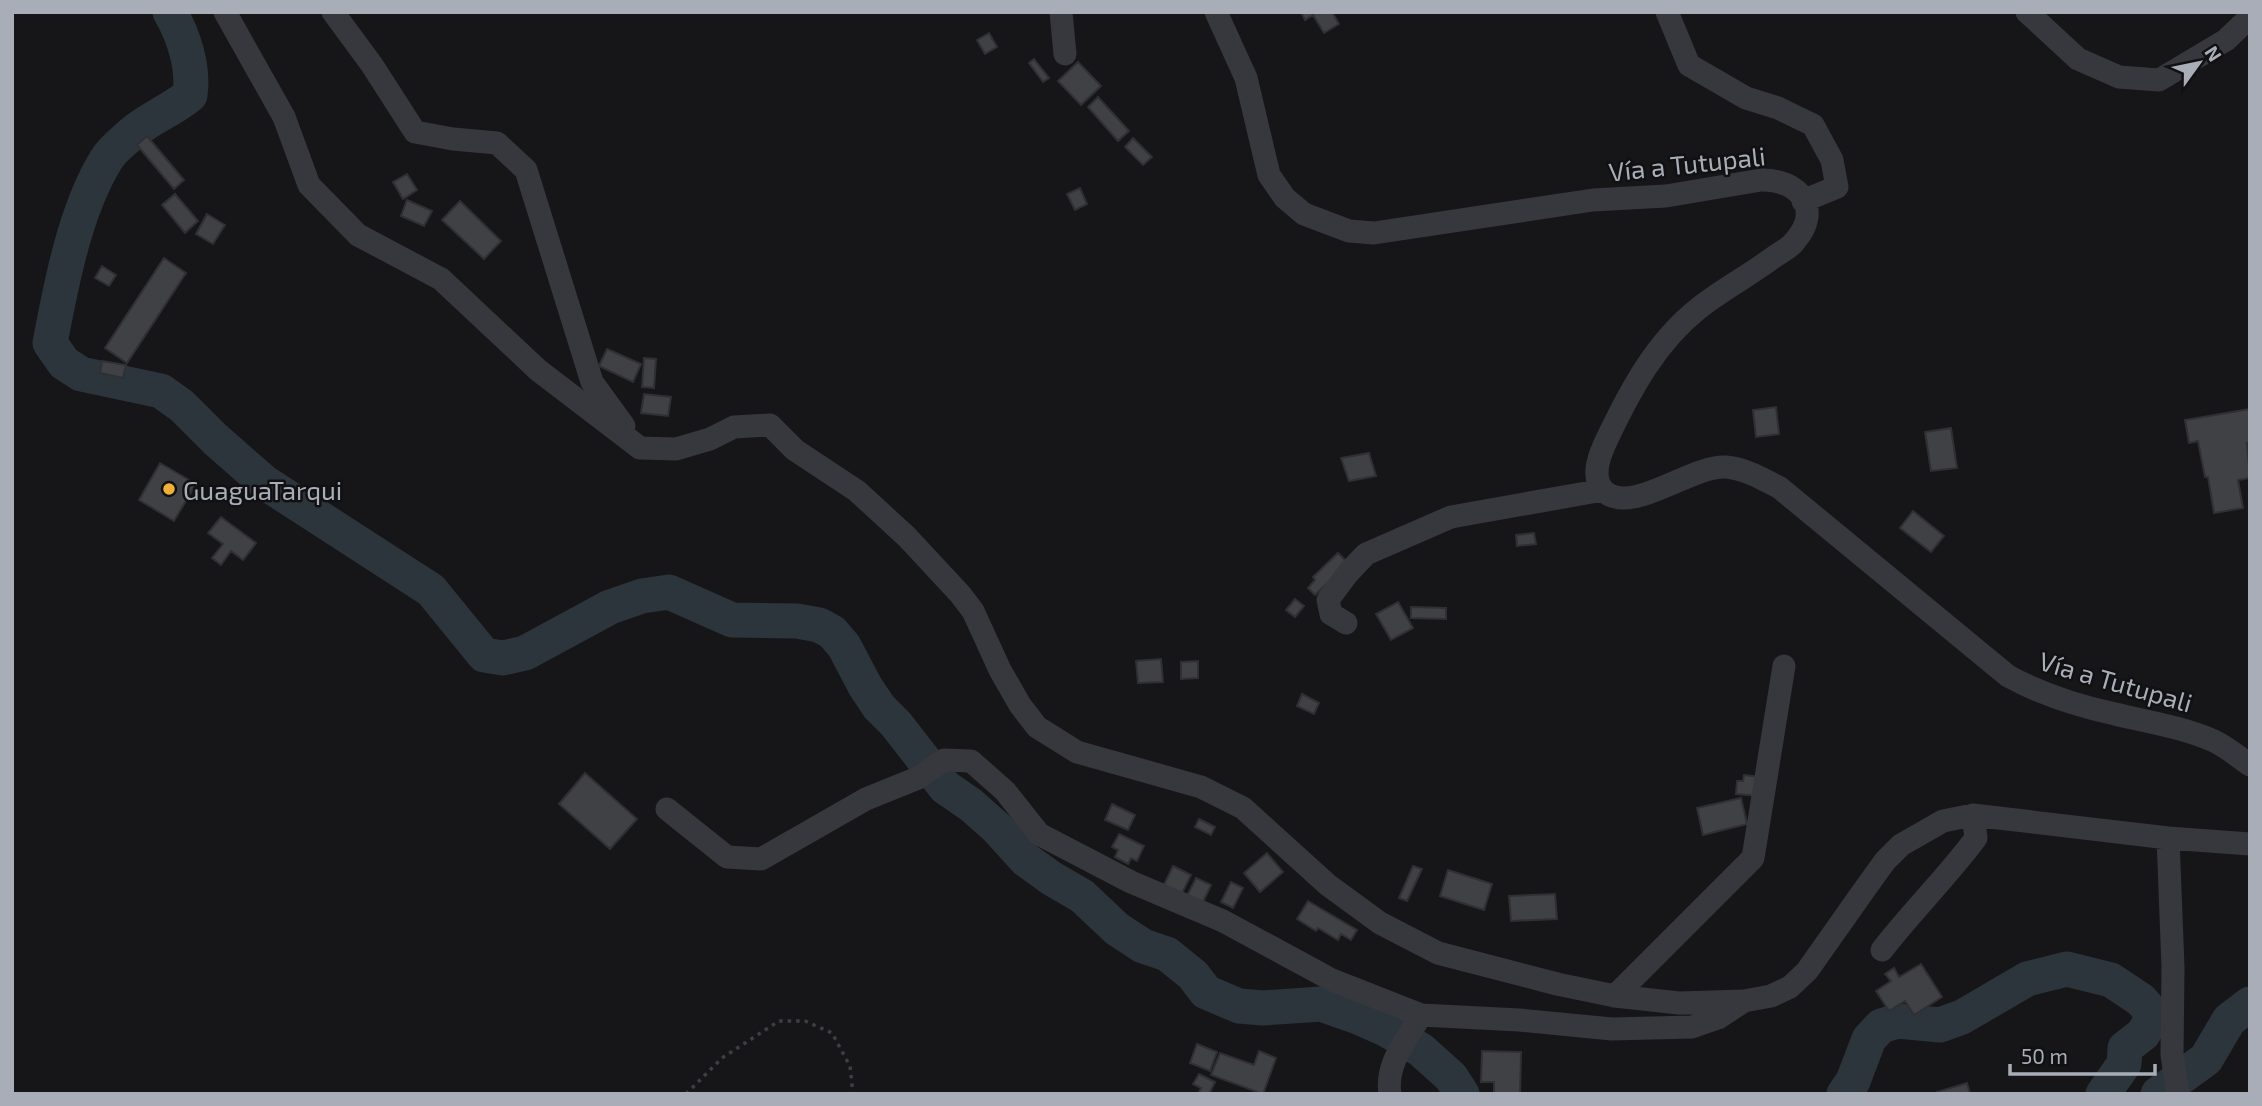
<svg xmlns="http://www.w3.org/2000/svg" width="2262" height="1106" font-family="'Exo 2',sans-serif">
<rect width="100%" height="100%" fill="#161618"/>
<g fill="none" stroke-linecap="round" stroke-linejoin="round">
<path stroke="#2c353c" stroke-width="35" d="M170,12C184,36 194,68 190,95C171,111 145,120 128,137C121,143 111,151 106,160C75,210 61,285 50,343L64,363L81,374L161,391L182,406L215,439L264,482L431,590L484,655L503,658L525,653L610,607L642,596L669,592L732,620L797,621L819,625L832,632L844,646L865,686L879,707L896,724L945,787L971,805L997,828L1026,860L1051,878L1082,896L1117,929L1143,946L1167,954L1193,975L1206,992L1239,1006L1263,1008L1321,1004L1358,1017L1385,1029L1421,1050L1451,1077L1462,1094
M1844,1094L1853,1081L1869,1039L1881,1026L1898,1021L1940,1025L1962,1017L2027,979L2067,969L2111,980L2141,1000L2148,1008L2151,1021L2143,1034L2125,1048L2124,1064L2103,1094
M2158,1094L2206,1059L2229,1020L2250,1004"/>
</g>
<path fill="#404145" stroke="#303034" stroke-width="2" d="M1301,12H1332L1339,24L1324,33L1313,15L1305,20Z
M989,33L997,47L985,54L977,40Z
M1034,59L1049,78L1043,82L1029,63Z
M1078,62L1101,86L1081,105L1058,81Z
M1098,97L1129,131L1118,141L1088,107Z
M147,136L184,180L174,189L137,145Z
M1133,138L1152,157L1143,165L1125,147Z
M407,174L417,190L403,199L393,182Z
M1080,188L1087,204L1075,210L1067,194Z
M175,194L198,221L185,233L162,205Z
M407,200L432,211L424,226L401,216Z
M460,201L501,241L484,259L442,220Z
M207,214L225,225L213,244L196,234Z
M164,258L186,273L127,363L105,348Z
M102,266L116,275L109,286L95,278Z
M607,349L641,364L633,382L599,366Z
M644,358L656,359L654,388L642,387Z
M102,361L126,365L123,378L100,373Z
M644,394L671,397L668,416L641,413Z
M1776,407L1779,434L1756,437L1753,410Z
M2250,409V443H2247L2250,478L2238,480L2243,508L2214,513L2208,477H2205L2198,441L2189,443L2185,420Z
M1951,428L1957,468L1931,471L1925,432Z
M1369,453L1376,476L1349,481L1341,458Z
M160,463L196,484L174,521L139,500Z
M1913,511L1944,536L1931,552L1900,528Z
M221,517L256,543L243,560L231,551L221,565L212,558L223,544L208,533Z
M1534,533L1536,544L1517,546L1516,535Z
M1338,553L1348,563L1315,595L1308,588L1315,580L1313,577Z
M1295,599L1304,606L1295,617L1286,610Z
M1398,602L1413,628L1391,640L1376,614Z
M1411,607L1446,608V619L1411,618Z
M1161,659L1163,682L1138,683L1136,661Z
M1198,661V678L1181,679V662Z
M1302,694L1319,703L1314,714L1297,706Z
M585,773L637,819L610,849L559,804Z
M1744,775L1760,777L1759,796L1736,794L1737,781H1743Z
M1741,798L1747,824L1703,835L1697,808Z
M1112,804L1135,815L1128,830L1105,820Z
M1199,819L1215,827L1211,835L1195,827Z
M1119,834L1144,846L1137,861L1131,858L1128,864L1115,857L1118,850L1112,847Z
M1267,853L1283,872L1260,892L1244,873Z
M1173,866L1191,875L1180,897L1162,889Z
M1413,866L1422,869L1407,901L1399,898Z
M1448,870L1492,884L1484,910L1440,896Z
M1196,878L1211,885L1202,904L1187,896Z
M1231,882L1243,888L1233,908L1221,902Z
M1555,894L1557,919L1511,921L1509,896Z
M1308,901L1357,930L1351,940L1341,934L1338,940L1318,928L1316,931L1297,919Z
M1921,964L1942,997L1914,1015L1905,1001L1889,1011L1876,991L1891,981L1885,974L1894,968L1899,977Z
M1197,1044L1217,1052L1210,1071L1190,1063Z
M1259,1051L1276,1058L1263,1094L1211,1075L1220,1053L1254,1065Z
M1482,1051L1521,1052L1520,1094L1494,1093V1082H1481Z
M1199,1074L1215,1082L1209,1094H1198L1201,1088L1193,1084Z
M1967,1083L1970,1094H1938L1937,1092Z"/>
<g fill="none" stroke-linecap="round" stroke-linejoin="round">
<path stroke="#3d3f44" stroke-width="3.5" stroke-dasharray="3.5 5" stroke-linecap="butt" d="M686,1094L722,1058L779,1021H805L832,1033L850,1066L853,1094"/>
<path stroke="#37383d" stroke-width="23" d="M225,12L284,117L309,185L358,235L441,279L538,370L640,448L676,449L710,439L734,427L770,425L795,450L857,491L907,537L960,594L973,611L1000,670L1020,705L1037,727L1077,752L1201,787L1243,808L1328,885L1380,923L1438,953L1557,984L1615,996L1679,1003L1744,1001L1771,996L1790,987L1807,971L1862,893L1885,861L1901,845L1943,821L1973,815L2168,838L2250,844
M333,12L372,65L415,132L453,139L497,143L526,170L592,382L624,426
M1061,12L1065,54
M1216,12L1246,78L1269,175L1285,198L1304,214L1349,231L1374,233L1593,200L1666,196L1761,180C1799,179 1823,209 1795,241C1790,248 1781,252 1774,257C1750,275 1723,289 1699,308C1656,342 1631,389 1608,437C1600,453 1589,478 1605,492C1633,515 1691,465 1726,467C1746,469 1763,479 1780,488L2008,676C2041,694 2078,706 2115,714C2148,722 2182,727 2214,741C2227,747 2238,757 2250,765
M1667,12L1689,65L1746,98L1778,108L1813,125L1832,160L1837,187L1803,201
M2027,12L2078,59L2119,77L2159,80L2226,40L2250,17
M1346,623L1331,614L1328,600L1348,573L1366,554L1451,517L1603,490
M667,809L727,857L761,859L866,799L918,778L944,760L971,761L1005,791L1039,834L1131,882L1223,921L1332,980L1421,1015
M2168,838L2173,967L2172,1055L2178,1094
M1882,950C1912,911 1947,877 1976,838L1973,815
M1615,996L1753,858L1784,666
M1390,1094C1385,1064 1407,1039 1421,1015L1519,1020L1612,1029L1692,1027L1718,1018L1744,1001"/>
</g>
<circle fill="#f2b134" stroke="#111113" stroke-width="2.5" cx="169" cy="489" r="7"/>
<g text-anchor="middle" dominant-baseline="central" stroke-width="5" stroke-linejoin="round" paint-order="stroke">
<g font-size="26" fill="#a8adb8" stroke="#111113">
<text transform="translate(1687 163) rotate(-6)">Vía a Tutupali</text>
<text transform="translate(2116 681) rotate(16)">Vía a Tutupali</text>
</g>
<g font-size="26" fill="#a8adb8" stroke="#111113" text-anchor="start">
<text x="183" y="489">GuaguaTarqui</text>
</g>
</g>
<rect width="2262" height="1106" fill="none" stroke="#a8adb8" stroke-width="28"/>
<g transform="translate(2199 63) rotate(57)" stroke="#111113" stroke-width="5" paint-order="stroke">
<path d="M0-5L12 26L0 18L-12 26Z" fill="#a8adb8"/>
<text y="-10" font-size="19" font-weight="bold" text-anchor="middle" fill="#a8adb8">N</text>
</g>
<path d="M2010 1064v10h145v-10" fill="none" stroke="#a8adb8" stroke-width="3.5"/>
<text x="2021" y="1064" font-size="21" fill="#a8adb8" stroke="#111113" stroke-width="5" paint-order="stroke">50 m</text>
</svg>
